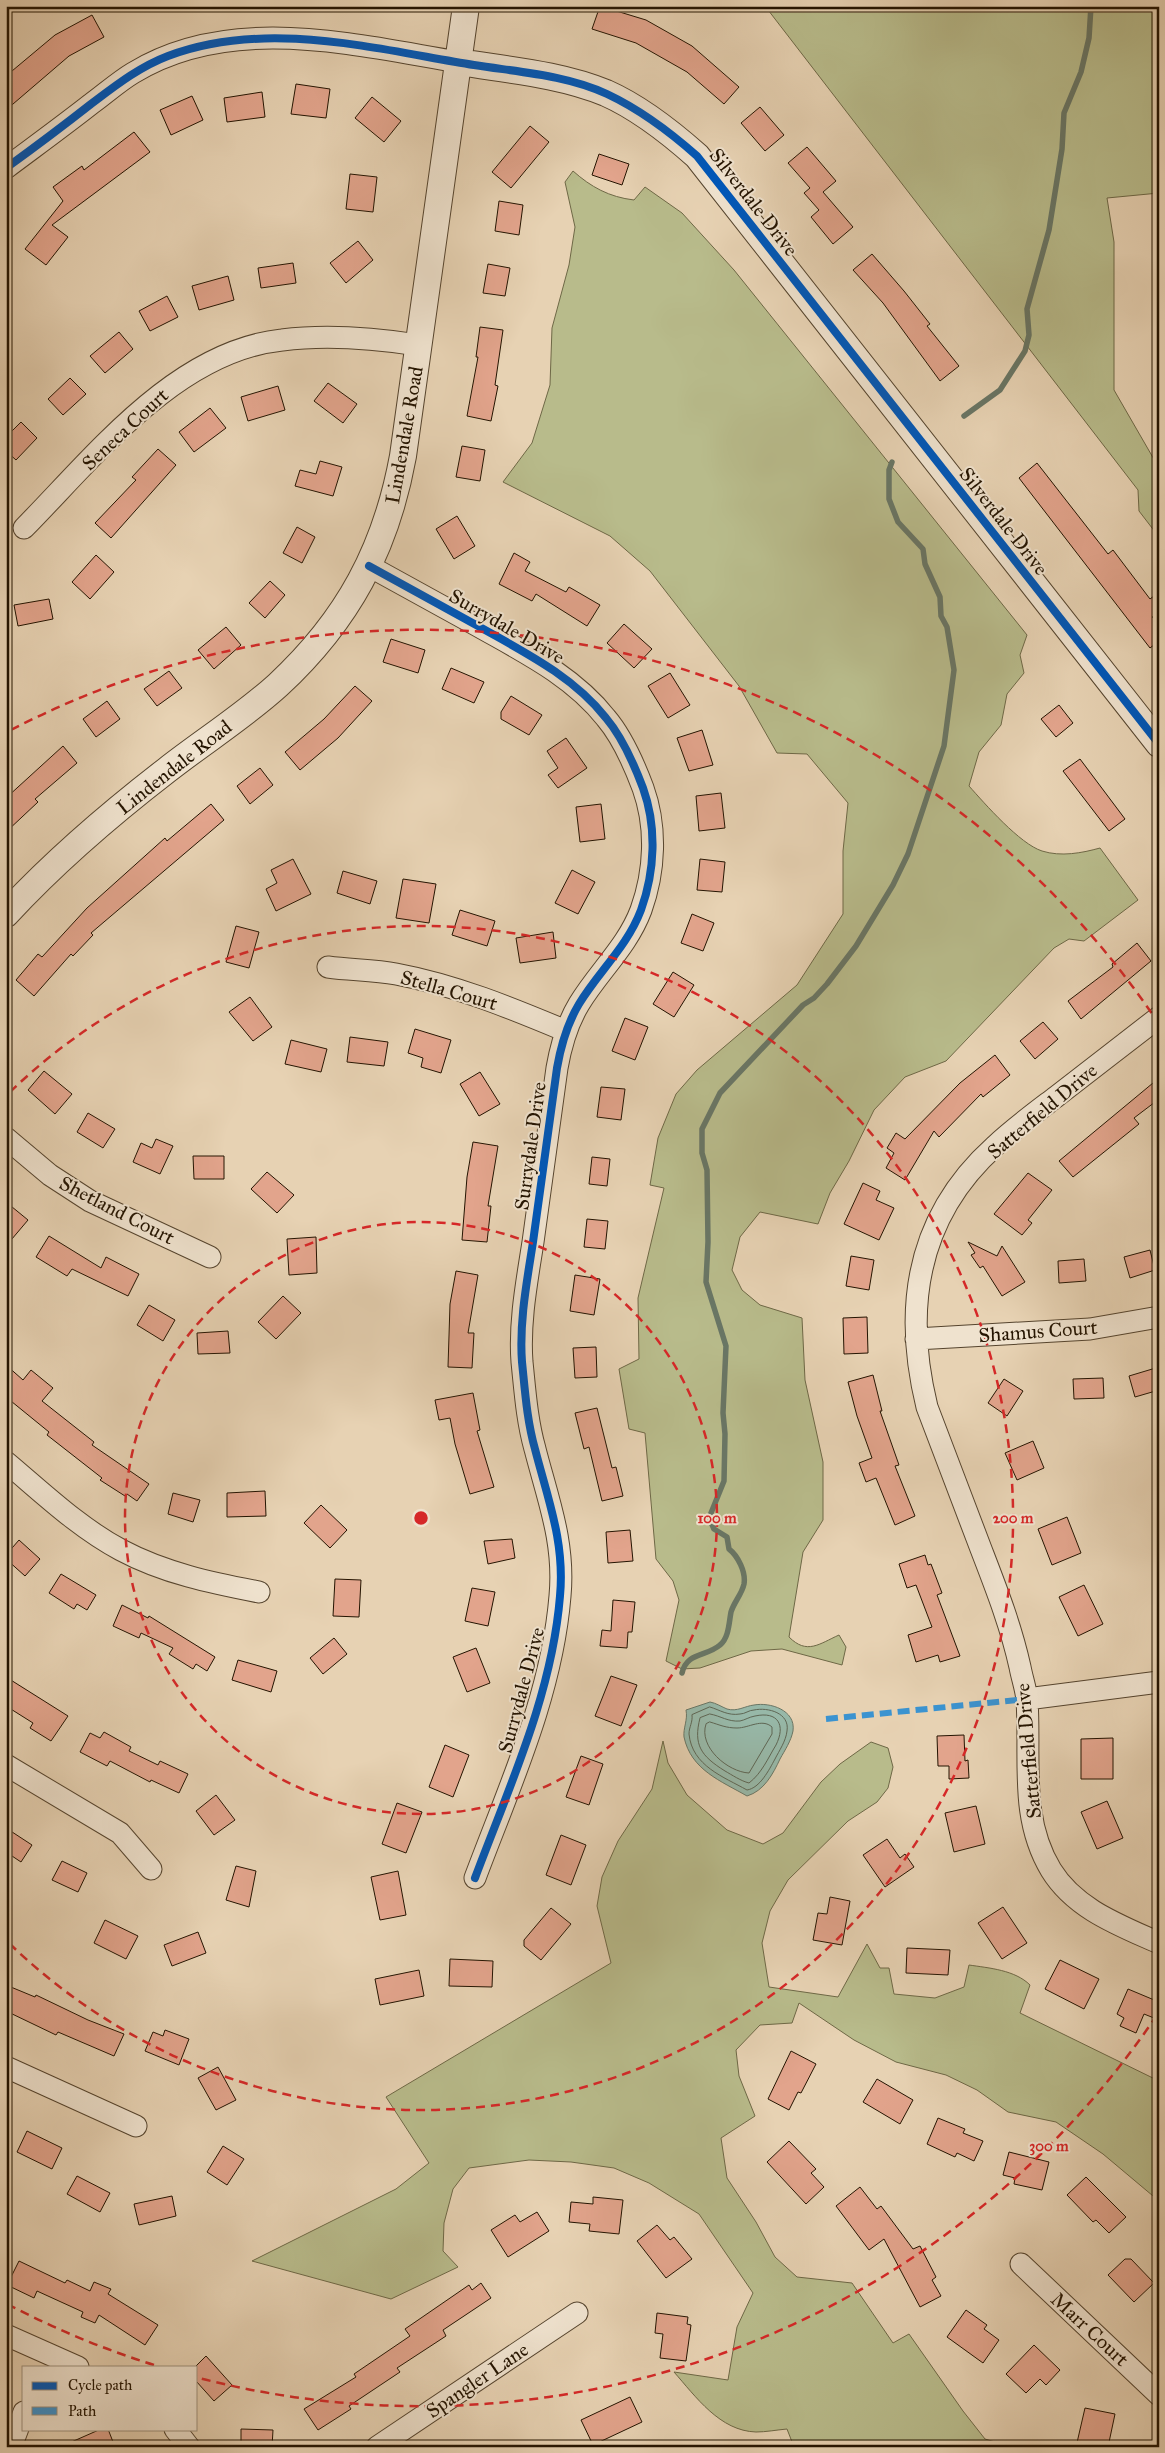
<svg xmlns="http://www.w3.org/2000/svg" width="1165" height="2453" font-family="'IM FELL Great Primer',serif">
<rect width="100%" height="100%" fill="#e7d2b3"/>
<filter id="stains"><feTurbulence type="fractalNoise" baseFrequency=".004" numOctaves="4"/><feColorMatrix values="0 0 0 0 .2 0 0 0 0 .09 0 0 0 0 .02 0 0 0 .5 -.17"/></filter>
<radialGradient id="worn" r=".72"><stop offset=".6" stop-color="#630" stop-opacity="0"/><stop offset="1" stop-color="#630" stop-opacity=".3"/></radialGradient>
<path fill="#b8bb8b" stroke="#6e6846" d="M765,6H1159V193L1107,198L1114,242V390L1159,468V537L1139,511L1138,490Z
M573,171C591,187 609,197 634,200L645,187L682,213L734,270L1027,635L1020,655L1024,673L1007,694L1001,725L979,752L969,786C985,804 1020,844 1042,851C1061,857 1082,853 1100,848L1138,900L1084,941L1069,939L1054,948L946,1061L905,1077L874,1110L849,1161L830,1193L818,1224L760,1212L740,1237L732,1270L742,1290L760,1305L802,1318L805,1380L823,1462V1520L803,1552L789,1637C807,1655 819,1644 839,1635L846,1647L842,1665L782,1649L751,1651L700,1668L682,1669L666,1661L679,1600L673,1581L656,1559L645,1433L629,1429L619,1369L639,1359L638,1298L664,1188L650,1185L658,1138L676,1094L697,1070L797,985L843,914V851L848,803L807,754L777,753L739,686L650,571L610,536L503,482L532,443L550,385L552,328L569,265L575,227L565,182Z
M663,1741L668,1763L687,1795L727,1830L763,1844L783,1833L821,1782L840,1764L871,1742L888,1748L893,1767L888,1788L877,1802L848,1821L788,1880L770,1911L762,1943L769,1987L838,1997L867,1944L880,1968H889L894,1994L935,1998L964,1987L969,1965C989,1968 1015,1970 1030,1985L1020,2013L1159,2081V2201L1103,2154L1056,2122L1008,2112L977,2090L946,2075L896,2062L854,2040L799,2003L792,2023L760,2025L736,2050L739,2076L755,2116L721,2138L727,2178L756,2222L775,2257L797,2277L852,2283L893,2343L909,2334L963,2411L985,2439L1012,2447H794L787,2429C776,2430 766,2432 756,2432C720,2431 696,2397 674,2372L728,2380L737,2327L753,2293L699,2214L649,2183L614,2168L571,2162L529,2160L469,2168L453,2189L444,2223L443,2251L458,2267L391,2299L252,2261L396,2189L429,2163L386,2097L611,1963L597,1906L602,1877L618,1841L652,1789Z"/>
<path fill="#97b8a8" stroke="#697665" d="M710,1702C716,1703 722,1707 727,1709C737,1712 745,1706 754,1705C770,1702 796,1710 793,1731C791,1741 785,1750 780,1759C773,1774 764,1791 747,1796C721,1781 691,1770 684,1737C683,1728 688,1720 686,1710Z"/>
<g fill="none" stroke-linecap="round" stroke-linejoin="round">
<path stroke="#5e6654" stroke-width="1" d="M710,1707C720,1710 728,1716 740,1714C745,1714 749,1710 754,1710C768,1707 790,1713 787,1731C786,1741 779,1751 775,1759C769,1770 760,1788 747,1790C724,1777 692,1766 689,1734C689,1727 693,1722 692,1715Z
M710,1714C721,1716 728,1722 740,1721C745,1720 749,1717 755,1716C778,1711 786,1725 776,1745C768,1758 762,1773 749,1783C741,1781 732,1775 725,1771C701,1756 693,1745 700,1718Z
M710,1722C720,1725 726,1728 737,1728C749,1728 762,1718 772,1727V1734L749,1773C728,1772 698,1747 706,1724Z"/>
<path stroke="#697665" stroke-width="5.5" d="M964,416L1000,390L1025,351L1029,335L1027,309L1049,230L1062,149L1064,113L1081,72L1089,38L1091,6
M682,1673C687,1652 706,1657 720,1645C729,1638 729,1622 731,1612C734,1602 742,1594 744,1584C746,1572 738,1556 729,1549L727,1537L714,1529L709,1518L724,1481L725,1434L723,1413L726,1346L706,1282L708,1242L707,1170L702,1153V1129L720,1093L803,1005L814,998L827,984L856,946L893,885L908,854L944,746L954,670L947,627L941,616L940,597L925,564L923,549L898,522L889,499V470L892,462"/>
</g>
<path fill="#e2a48c" stroke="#241401" d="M600,6L646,20L692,46L739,87L724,104L687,72L636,43L592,29Z
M92,15L104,37L69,56L6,110V76L55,35Z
M296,84L330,89L326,118L291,114Z
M262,92L265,117L227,122L224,98Z
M192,96L203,120L171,135L160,110Z
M372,97L401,121L384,142L355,118Z
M760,107L784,135L765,151L741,123Z
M530,126L549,142L511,188L492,172Z
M134,132L150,152L52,225L68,237L46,265L25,249L63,201L53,187L82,166L84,170Z
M807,147L836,181L823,192L853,227L833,244L811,217L819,210L804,193L810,188L788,163Z
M599,154L629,164L622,185L592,175Z
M350,174L377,177L373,212L346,209Z
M499,201L523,205L519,235L495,231Z
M358,241L373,260L346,283L330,263Z
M872,254L904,291L930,324L927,326L959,366L940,381L883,303L853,270Z
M293,263L296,283L261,288L258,268Z
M488,264L510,268L505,296L483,293Z
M228,276L234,300L199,310L192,286Z
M167,296L178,317L150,331L139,311Z
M480,327L503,330L495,385L498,386L491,421L467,416L478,357H476Z
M119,332L133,349L105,373L90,356Z
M70,378L86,394L63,415L48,399Z
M328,383L357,404L343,423L314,401Z
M278,386L285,410L248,421L241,397Z
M210,408L226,428L194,452L179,432Z
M21,422L37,438L16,460L6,451V437Z
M462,446L485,450L480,481L456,477Z
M158,449L176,465L111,538L95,523L136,480L132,477Z
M320,461L342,467L333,496L295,486L300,470L316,474Z
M1037,463L1108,554L1113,550L1150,599L1159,592V612L1152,617L1159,624V641L1150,648L1019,478Z
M457,516L475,546L454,559L436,529Z
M297,527L315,537L302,563L283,553Z
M514,553L530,562L525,571L566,592L569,587L600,605L587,626L536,594L532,601L499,584Z
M96,555L114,572L90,599L72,582Z
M270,581L285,595L265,618L249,603Z
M49,599L53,619L18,626L14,605Z
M624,624L652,649L634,668L607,643Z
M226,627L241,645L214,669L198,650Z
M391,639L425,650L418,673L383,662Z
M451,668L484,682L474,703L442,689Z
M169,671L182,688L157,706L144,689Z
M670,673L690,705L668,718L648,686Z
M355,686L372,701L338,738L300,770L285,752L324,719Z
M511,696L542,715L529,735L501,719V712Z
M107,701L120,719L96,737L83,719Z
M1059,705L1073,723L1056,737L1041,719Z
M702,730L713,765L689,771L677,738Z
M566,738L587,768L558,788L548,775L558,768L547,751Z
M63,746L77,763L35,799L38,802L6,832V798Z
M1080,759L1125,819L1109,831L1063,771Z
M260,768L273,785L250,804L237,786Z
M721,793L725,828L699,831L696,796Z
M211,804L224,820L91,933L93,935L73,956L71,954L34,996L16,980L38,954L42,957L87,908L165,838L167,841Z
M601,804L605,839L580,842L576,807Z
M293,859L311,894L276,911L266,889L277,883L271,870Z
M700,859L725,862L722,892L697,890Z
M572,870L595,882L578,914L555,903Z
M343,871L377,881L370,904L337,893Z
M403,879L436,884L429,923L396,918Z
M460,910L495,921L487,946L452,935Z
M692,914L714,923L703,951L681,943Z
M236,926L259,932L249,968L226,962Z
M553,932L556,958L520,963L516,938Z
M1137,943L1151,961L1081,1019L1068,1001L1113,967L1112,964Z
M673,972L694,985L674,1017L653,1004Z
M250,997L272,1027L253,1041L229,1012Z
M625,1018L648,1027L635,1060L612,1051Z
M1043,1022L1058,1039L1035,1059L1020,1041Z
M415,1029L451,1040L441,1073L421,1067L423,1058L408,1053Z
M350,1037L388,1042L384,1066L347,1062Z
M291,1040L327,1049L321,1072L285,1064Z
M995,1055L1010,1075L983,1097L981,1094L939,1137L934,1131L905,1180L886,1168L894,1153L887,1148L896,1133L905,1139L960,1083Z
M44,1071L72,1094L55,1114L28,1090Z
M480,1072L500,1104L479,1116L460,1084Z
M1159,1078V1099L1134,1118L1139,1124L1073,1177L1059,1161Z
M601,1087L625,1089L621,1120L597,1117Z
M88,1113L115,1129L103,1148L77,1132Z
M156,1139L173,1146L160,1174L133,1162L141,1143L152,1148Z
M473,1142L498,1146L488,1206H491L487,1242L462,1240L467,1177Z
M193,1156H224V1179H194Z
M592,1157L610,1159L607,1186L589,1184Z
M267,1172L294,1195L277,1213L251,1189Z
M1028,1173L1052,1190L1028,1220L1032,1223L1022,1235L994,1214Z
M863,1183L880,1191L876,1200L894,1208L879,1240L844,1224Z
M6,1202L28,1220L6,1246Z
M587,1219L608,1221L605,1249L584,1247Z
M49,1236L101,1268L106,1257L139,1274L128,1296L72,1269L67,1276L36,1257Z
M316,1237L317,1273L289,1275L287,1239Z
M968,1242L997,1256L1002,1246L1025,1282L1002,1296L983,1266L980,1268L971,1255L975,1253Z
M1150,1250L1155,1270L1130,1278L1124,1257Z
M851,1256L874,1260L869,1290L846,1286Z
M1084,1259L1086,1281L1059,1283L1058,1261Z
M456,1271L478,1275L468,1333H474L472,1368L448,1367L450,1304Z
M575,1275L600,1279L594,1315L570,1311Z
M283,1296L301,1313L276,1339L258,1322Z
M149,1305L175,1320L163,1341L137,1325Z
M867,1317L868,1353L844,1354L843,1318Z
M228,1331L230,1353L198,1354L197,1333Z
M596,1347L597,1377L575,1378L573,1348Z
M6,1365L23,1380L31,1370L53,1388L42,1401L94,1442L92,1445L149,1484L137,1501L127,1494L125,1496L100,1480L102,1478L47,1435L49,1432L6,1397Z
M1159,1367V1390L1135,1397L1129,1376Z
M873,1375L882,1411H880L899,1465L895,1466L915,1516L895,1525L876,1478L866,1482L859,1463L872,1458L857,1416L848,1382Z
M1103,1378L1104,1398L1074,1399L1073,1379Z
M1004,1379L1023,1391L1007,1416L988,1403Z
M473,1393L480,1430L477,1431L494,1487L470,1494L455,1444L450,1418L439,1420L435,1400Z
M597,1408L612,1468L616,1467L623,1496L602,1501L589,1447L584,1449L575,1413Z
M1033,1441L1044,1468L1017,1480L1005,1453Z
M265,1491L266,1516L227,1517V1493Z
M173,1493L200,1500L193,1522L168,1514Z
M321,1505L347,1530L330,1548L304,1523Z
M1067,1517L1081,1553L1052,1565L1038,1529Z
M630,1530L633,1561L608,1563L606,1532Z
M512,1539L515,1558L488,1564L484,1541Z
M19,1540L40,1559L25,1576L6,1559V1555Z
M925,1555L928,1565L931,1564L942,1593L937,1595L960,1656L940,1662L938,1655L916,1662L908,1635L932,1627L916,1585L907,1588L899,1564Z
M61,1574L96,1595L87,1610L77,1604L74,1609L49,1593Z
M335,1579L361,1580L359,1617L333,1616Z
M1084,1585L1103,1624L1078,1636L1059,1597Z
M472,1588L495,1592L488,1626L465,1621Z
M613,1600L635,1602L632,1632H628L627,1648L600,1646L602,1630L611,1631Z
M122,1605L148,1618L149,1616L215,1657L207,1671L196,1664L193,1669L169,1654L173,1648L141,1633L139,1638L113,1626Z
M334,1638L347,1654L323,1674L310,1658Z
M476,1648L490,1683L467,1692L453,1657Z
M238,1660L277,1671L271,1692L232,1680Z
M611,1676L637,1685L621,1726L595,1716Z
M6,1677L68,1716L51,1741L30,1728L33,1723L6,1706Z
M104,1732L131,1747L129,1751L158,1765L160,1761L188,1774L179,1793L151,1780L150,1782L110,1761L107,1766L80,1752L90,1733L100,1738Z
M964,1735L965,1761L968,1760L969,1778L949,1779V1766H938L937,1736Z
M1113,1738V1779H1081V1739Z
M445,1745L469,1755L453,1797L429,1787Z
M581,1756L603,1764L589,1805L566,1797Z
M216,1795L235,1820L214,1835L196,1811Z
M1107,1801L1123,1838L1097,1849L1081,1812Z
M397,1803L422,1812L406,1853L382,1844Z
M976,1806L985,1844L954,1852L945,1813Z
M6,1828L32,1845L21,1862L6,1852Z
M561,1835L586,1845L571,1885L546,1875Z
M887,1839L900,1858L905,1854L914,1867L885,1887L863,1855Z
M62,1861L87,1873L78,1892L52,1880Z
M236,1866L256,1871L249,1907L226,1900Z
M398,1871L406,1915L380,1920L371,1877Z
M830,1897L850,1901L842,1945L813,1940L818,1913L827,1914Z
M1003,1907L1027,1943L1002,1959L978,1923Z
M551,1908L571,1924L541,1960L524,1946V1940Z
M105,1920L138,1936L126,1959L94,1943Z
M198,1932L206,1953L172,1966L164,1945Z
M907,1948L950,1950L948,1975L906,1973Z
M450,1959L493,1961L492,1987L449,1986Z
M1060,1960L1099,1979L1084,2009L1045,1989Z
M419,1970L424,1996L380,2005L375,1979Z
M6,1985L35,1997L36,1995L88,2020L124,2034L114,2056L58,2032L56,2035L6,2011Z
M1128,1989L1159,2002V2020L1144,2014L1136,2033L1120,2026L1124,2018L1117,2014Z
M165,2030L189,2039L179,2065L145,2051L153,2032L163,2036Z
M791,2051L816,2064L801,2093L798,2092L789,2110L768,2099Z
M218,2067L236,2100L216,2110L198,2078Z
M877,2079L913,2100L900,2124L863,2102Z
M938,2118L965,2129L963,2133L983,2141L974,2161L957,2153L955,2157L927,2144Z
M27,2131L62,2148L52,2169L17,2152Z
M789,2141L816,2169L811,2173L824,2187L806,2204L767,2162Z
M223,2146L244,2159L227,2185L207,2172Z
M1009,2152L1049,2162L1042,2190L1014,2184L1015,2178L1003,2175Z
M77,2176L110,2193L100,2212L67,2194Z
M1086,2177L1126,2217L1109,2233L1096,2220L1093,2222L1067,2195Z
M860,2187L877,2209L881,2206L913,2249L920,2246L936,2277L932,2280L941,2296L920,2307L884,2239L869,2250L836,2206Z
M172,2196L176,2216L139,2225L134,2204Z
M593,2197L623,2200L619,2234L589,2231L590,2224L569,2222L571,2202L593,2204Z
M537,2212L549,2231L508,2257L491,2230L515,2215L520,2222Z
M657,2225L670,2240L674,2237L692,2259L666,2278L637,2241Z
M1125,2259H1131L1154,2283L1134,2302L1108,2275Z
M19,2261L65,2283L67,2280L90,2291L94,2282L111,2289L108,2294L158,2325L145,2345L99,2315L95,2323L81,2317L83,2312L37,2291L34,2298L7,2285Z
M481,2283L491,2298L443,2330L446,2336L397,2368L400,2372L349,2406L351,2409L318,2430L304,2409L356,2377L354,2374L410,2336L405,2329L469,2285L472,2290Z
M966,2310L987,2325L984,2329L999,2340L983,2363L947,2337Z
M657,2313L688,2317L687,2324L691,2325L686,2361L660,2358L663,2334L655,2333Z
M1034,2345L1060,2370L1046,2385L1040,2379L1026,2393L1006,2374Z
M206,2356L232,2385L214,2401L196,2381V2366Z
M630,2397L642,2422L593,2445L581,2420Z
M1085,2408L1115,2414L1108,2447H1076Z
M101,2429H108L115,2447H60Z
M241,2429L273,2430L272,2447H241Z"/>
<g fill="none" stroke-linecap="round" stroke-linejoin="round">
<g stroke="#55442e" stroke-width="23">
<path id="minor" d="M6,168C34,147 63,126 91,104C105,94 118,82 133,73C231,13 354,45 459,62
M24,528C94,457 176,351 282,340C328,334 373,338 418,345
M369,566C405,586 441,606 478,626C524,652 573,676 606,718C623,738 634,764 643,788C657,827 655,871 641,910C627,947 599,971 579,1004C567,1024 561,1045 557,1068C549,1126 541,1184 533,1242C527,1281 519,1322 522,1362C525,1391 527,1421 535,1449C548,1500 565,1542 560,1596C552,1695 509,1787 475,1878
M328,967C350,970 374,970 396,974C455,985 511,1008 566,1031
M1159,1017C1125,1043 1091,1070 1057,1096C1036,1112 1014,1128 995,1146C916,1217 903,1309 927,1407C945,1454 963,1501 981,1549C996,1588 1011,1626 1020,1667C1022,1678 1026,1689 1027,1700C1031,1759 1019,1817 1051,1870C1075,1909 1119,1925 1159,1943
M6,1138L50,1175L90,1201L210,1257
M916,1339L1090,1329L1159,1317
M6,1462C43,1493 78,1527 121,1550C164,1573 212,1583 259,1592
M1027,1699L1159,1682
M6,1765L120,1833L151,1869
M6,2067L136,2126
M1021,2264L1159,2395
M6,2335L78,2367
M175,2429L189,2447
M11,2447L24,2412
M377,2447L577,2313"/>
</g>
<g stroke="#55442e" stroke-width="28">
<path id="tertiary" d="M459,62C508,70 560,74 606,93C640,108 670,132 697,156L1159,744
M6,914C55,861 110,814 167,770C204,741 244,716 278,685C348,620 386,549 403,456L466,6"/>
</g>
<use href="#minor" stroke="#efe2ce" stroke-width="21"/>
<use href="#tertiary" stroke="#efe2ce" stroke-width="26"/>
<path stroke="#3b93d0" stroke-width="6" stroke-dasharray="12 6" stroke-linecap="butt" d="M826,1719L1027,1699"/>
<g stroke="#efe2ce" stroke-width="11">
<path id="cycleway" d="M6,168C35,147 63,126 91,104C115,86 139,67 168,56C266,19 375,49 474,65C518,72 567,75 607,94C641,110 670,132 697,156L1159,744
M369,566C405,586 441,606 478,626C524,652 573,676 606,718C623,738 634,764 643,788C657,827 655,871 641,910C627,947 599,971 579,1004C567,1024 561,1045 557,1068C549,1126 541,1184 533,1242C527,1281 519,1322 522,1362C525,1391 527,1421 535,1449C548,1500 565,1542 560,1596C552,1695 509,1787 475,1878"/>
</g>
<use href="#cycleway" stroke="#0057b8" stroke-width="8"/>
</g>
<g fill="none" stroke="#d62828" stroke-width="2.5" stroke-dasharray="9 6">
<circle cx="421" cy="1518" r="296"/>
<path d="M10 1092A592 592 0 1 1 10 1944"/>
<path d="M1157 2015A888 888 0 0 1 199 2378M154 2365A888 888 0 0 1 11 2306M11 730A888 888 0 0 1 1157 1021"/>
</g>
<g text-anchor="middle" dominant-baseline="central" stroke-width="4" stroke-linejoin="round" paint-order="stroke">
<g font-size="20" fill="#241401" stroke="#efe2ce">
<text transform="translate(754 202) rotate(52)">Silverdale Drive</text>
<text transform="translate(125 429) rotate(-43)">Seneca Court</text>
<text transform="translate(404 435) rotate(-80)">Lindendale Road</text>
<text transform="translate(1004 521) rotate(52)">Silverdale Drive</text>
<text transform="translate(507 626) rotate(30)">Surrydale Drive</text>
<text transform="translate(174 767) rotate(-38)">Lindendale Road</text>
<text transform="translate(449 990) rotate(16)">Stella Court</text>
<text transform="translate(1042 1111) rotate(-40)">Satterfield Drive</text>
<text transform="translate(530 1146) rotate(-82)">Surrydale Drive</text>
<text transform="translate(117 1210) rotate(27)">Shetland Court</text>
<text transform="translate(1038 1331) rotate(-4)">Shamus Court</text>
<text transform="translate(521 1690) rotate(-75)">Surrydale Drive</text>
<text transform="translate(1028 1751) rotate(-95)">Satterfield Drive</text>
<text transform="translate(1090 2329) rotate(43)">Marr Court</text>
<text transform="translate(477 2380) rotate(-34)">Spangler Lane</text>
</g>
</g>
<circle cx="421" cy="1518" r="8" fill="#d62828" stroke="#efe2ce" stroke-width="2.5"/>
<g font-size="15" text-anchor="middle" font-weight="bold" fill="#d62828" stroke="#efe2ce" stroke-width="4" stroke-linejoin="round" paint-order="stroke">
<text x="717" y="1523">100 m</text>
<text x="1013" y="1523">200 m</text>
<text x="1049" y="2151">300 m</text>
</g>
<rect width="1165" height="2453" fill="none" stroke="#e7d2b3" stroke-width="25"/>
<rect x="8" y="8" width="1150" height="2438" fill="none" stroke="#241401" stroke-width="2.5"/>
<rect x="12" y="12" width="1140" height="2428" fill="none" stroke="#241401"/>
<rect x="22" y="2366" width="175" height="65" fill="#efe2ce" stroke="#9e907c"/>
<rect x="32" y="2382" width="25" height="8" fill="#0057b8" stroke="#9e907c"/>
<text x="68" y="2390" font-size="15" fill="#241401">Cycle path</text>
<rect x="32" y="2407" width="25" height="8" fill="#3b93d0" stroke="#9e907c"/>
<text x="68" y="2416" font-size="15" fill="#241401">Path</text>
<rect width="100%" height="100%" filter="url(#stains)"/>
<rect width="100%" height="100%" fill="url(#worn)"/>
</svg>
